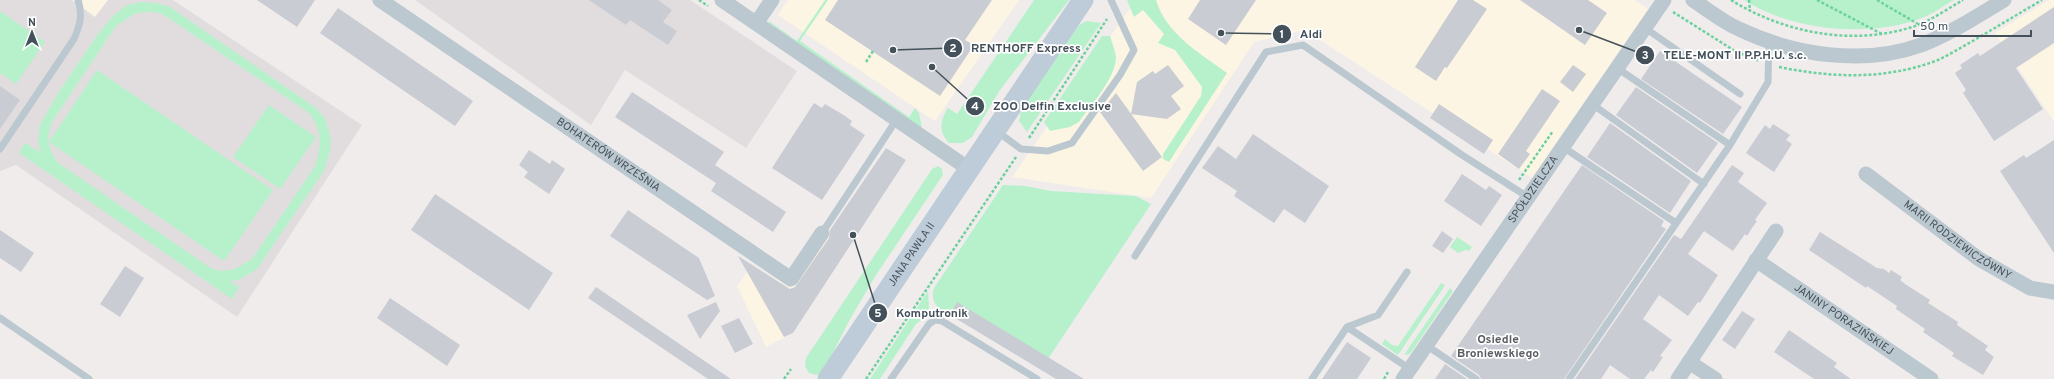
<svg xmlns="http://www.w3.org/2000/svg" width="2054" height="379" font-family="Overpass,sans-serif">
<rect width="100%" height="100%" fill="#f0ecec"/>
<path fill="#fdf5e3" d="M72,0H108L95,17Z
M788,0H1019L935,121L778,15Z
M1136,0H1634L1648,9L1532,178L1305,30L1254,42L1151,198L1012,177Z
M2049,0H2054V122L1995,33Z
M886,148L906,160L793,333L766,347L737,286L752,265L790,288Z"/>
<path fill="#e1ddde" d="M0,0H72L95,17L108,0H173L362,125L237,317L16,165L0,171Z
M415,0H690L797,71L746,148L625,70L591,125Z"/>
<path fill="#b7f1cc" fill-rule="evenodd" d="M825,0H828L800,41L909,117L915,108L919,113L922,128L899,114L769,23V21L797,41Z
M1034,0H1069L1000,90L972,137L963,143H949C938,131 940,120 948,108L957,114Z
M1127,0H1156C1166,34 1201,54 1227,73L1169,162L1163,159V154L1201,96L1202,87L1175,50L1158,43L1164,34L1143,10L1134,17Z
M1744,0H1954C1943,6 1933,14 1922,18C1869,38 1792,31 1744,0Z
M142,2L157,3L170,7L316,108L325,118L331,139L330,151L324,171L257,269L239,280L229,281L239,287L232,299L19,153L25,143L40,152L38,140L40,125L58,93L98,34L113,16L127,5ZM144,12H156L164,15L309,113C322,131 322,145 315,166L252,259L235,269L222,271L212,269L57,162C48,148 46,137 52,122L116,26L134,14Z
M0,11L45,42L16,84L0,73Z
M1086,21L1101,23L1027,132L1019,121L1021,110L1078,26Z
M1102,36H1110C1112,43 1115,50 1116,57C1116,78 1090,106 1079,122L1070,127L1050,131L1044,122Z
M97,70L273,190L224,261L49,142Z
M269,105L316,137L280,189L233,157Z
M938,166L942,169L943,175L876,275L849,321L823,373L816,375L809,373L805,366L806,358L932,169Z
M1003,185L1025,186L1051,191L1136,196L1151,204L1048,359L957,305L950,317C939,310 929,302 934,288Z
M1457,237L1472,247L1469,251L1465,250L1458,253L1450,247Z
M1441,283L1445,285L1440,293L1398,355L1382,344L1385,339L1392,345L1398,346Z
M1450,288L1453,291L1410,354L1404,355Z
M928,291L929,308L927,316L916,324L880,379H870Z"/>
<path fill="#c9ccd2" d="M257,0H315L297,27Z
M589,0H658L672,10L663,22L677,31L668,45L630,20L626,25Z
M838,0H992L965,40L974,45L940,96L825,20Z
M1200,0H1256L1226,45L1188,19Z
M1458,0H1473L1487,9L1447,68L1445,67L1436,81L1415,67Z
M1520,0H1588L1607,13L1585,45Z
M2054,7V43L2016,68L2043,109L1994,141L1963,93L1966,90L1955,73L1962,68L1960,65L1978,53L1980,56Z
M338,8L473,101L455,126L320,33Z
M1660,51L1742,107L1723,134L1641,79Z
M1168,65L1184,86L1171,96L1181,109L1167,119L1131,114L1137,82L1153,71L1155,74Z
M1573,65L1586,74L1573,92L1560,82Z
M0,86L20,100L0,129Z
M1636,87L1718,143L1697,173L1616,115Z
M1542,89L1560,101L1526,151L1530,154L1519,169L1498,154Z
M632,92L724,152L715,165L786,212L773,232L711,191L716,183L615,117Z
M1116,93L1162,157L1143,171L1100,112Z
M814,103L822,108L825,104L842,114L852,121L850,125L865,135L822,200L772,168Z
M1439,104L1493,140L1484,154L1430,118Z
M1610,123L1691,181L1670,213L1587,157Z
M1773,124L1790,135L1786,140L1792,144L1774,172L1746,153L1765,125L1770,129Z
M1253,134L1329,186L1305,223L1284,209L1274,223L1234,196L1237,191L1202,168L1218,146L1236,159Z
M2054,140V253L2000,171L2024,155L2026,158Z
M886,148L906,160L793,333L784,337L738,256L790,289L795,287L829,238L830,230Z
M529,150L550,164L552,160L565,169L549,194L524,177L528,172L519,165Z
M1582,165L1664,221L1661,226L1666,229L1564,379H1481L1479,375L1451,356Z
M1732,165L1744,173L1738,182L1767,203L1755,220L1757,221L1752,228L1747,236L1745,234L1733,251L1704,231L1688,254L1718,275L1700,303L1698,302L1688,316L1659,295L1643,319L1672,340L1660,356L1663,357L1653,372L1651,370L1644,379H1630L1610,365L1601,379H1575L1674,235L1681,239Z
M1462,174L1486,190L1489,186L1502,195L1481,226L1444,201Z
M435,194L553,273L529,310L411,230Z
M628,210L699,258L715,296L707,300L610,236Z
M0,230L34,253L21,272L0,258Z
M1442,231L1453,239L1443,253L1432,246Z
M1820,232L1877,268L1884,269L1889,273L1891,270L1902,277L1900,280L1905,284L1930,300L1928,303L1958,322L1957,325L1988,346L1985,350L1994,357L1983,375L1952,356L1954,353L1923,332L1925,329L1896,309L1897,306L1867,286L1866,288L1809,250Z
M125,266L144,278L120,317L100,304Z
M596,287L681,345L731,379H708L588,298Z
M390,298L460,345L447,366L377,318Z
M716,302L720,311L700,339L687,315Z
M957,302L1084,379H1056L950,315Z
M1742,311L1755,319L1735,349L1722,340Z
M739,318L753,344L735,353L721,326Z
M1789,330L1837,363L1834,367L1851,379H1814L1774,352Z
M1347,342L1371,358L1357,379H1322Z
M1445,364L1467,379H1435Z"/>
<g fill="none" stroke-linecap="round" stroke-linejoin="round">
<path stroke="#6dd19e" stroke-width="2.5" stroke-dasharray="3 2" stroke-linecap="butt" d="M699,0L708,6
M1731,0C1786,34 1856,47 1918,25C1933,19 1949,8 1963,0
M1749,0L1750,11
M1817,0L1882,34
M1877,0L1918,24
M1673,12L1735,51L1759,61
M866,62L873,51
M1779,67C1833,78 1886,80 1938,60C1949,55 1960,48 1971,42C1995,28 2018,14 2042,0
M1029,138L1107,19
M1519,180L1553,131
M784,379L791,369
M866,379L1016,157
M1384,379L1388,372"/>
<path stroke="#bcc8d0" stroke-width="7" d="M1645,28L1740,94
M1617,68L1730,145
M1592,104L1704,184
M998,132L1021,149L1048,151L1072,143L1120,75L1134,50L1111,0
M1563,147L1676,223
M0,149L74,39C80,25 83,15 78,0
M822,233L897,119
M1135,256L1266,52L1303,45L1462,155L1528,197
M0,318L89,379
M1347,327L1410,369
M1426,345L1476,379
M891,379L929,324L935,320L942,321L1037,379
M1312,379L1347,327L1378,315L1407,272
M1569,379L1730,145L1768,82L1769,42"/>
<g stroke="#bcc8d0" stroke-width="15">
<path id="s1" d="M380,0L791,279L822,233"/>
<path d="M722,0L969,169"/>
<path d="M1693,0C1708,10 1723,22 1739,29C1793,55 1863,66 1921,45C1950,34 1977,16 2004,0"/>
<path d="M757,22L772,0"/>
<path id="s2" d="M1866,174L1979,259L2030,288L2054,292"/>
<path id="s3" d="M1756,260L1931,379"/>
<path d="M1689,362L1715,379"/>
<path id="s4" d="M1403,379L1664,0"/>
<path d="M1678,379L1776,231"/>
</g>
<path stroke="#becbd8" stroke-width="21" id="s5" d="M828,379L1083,0"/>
</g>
<g text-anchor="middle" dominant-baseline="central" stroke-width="3.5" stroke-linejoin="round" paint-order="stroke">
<g font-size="11" fill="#44515b" stroke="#fff">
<text stroke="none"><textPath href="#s1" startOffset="276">BOHATERÓW WRZEŚNIA</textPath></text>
<text stroke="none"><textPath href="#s4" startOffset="230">SPÓŁDZIELCZA</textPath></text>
<text stroke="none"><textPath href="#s2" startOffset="113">MARII RODZIEWICZÓWNY</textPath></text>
<text stroke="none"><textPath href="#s5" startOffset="150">JANA PAWŁA II</textPath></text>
<text stroke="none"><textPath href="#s3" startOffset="106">JANINY PORAZIŃSKIEJ</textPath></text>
</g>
<g font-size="12" font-weight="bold" fill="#595d62" stroke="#fff">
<text x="1498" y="340">Osiedle<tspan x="1498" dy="14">Broniewskiego</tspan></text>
</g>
</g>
<path fill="none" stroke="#44515b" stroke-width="1.5" d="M1221 33L1282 34M893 50L953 48M1579 30L1645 55M932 67L975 106M853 235L878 313"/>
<g fill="#44515b" stroke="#fff" stroke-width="1.5">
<circle cx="1221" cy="33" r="4"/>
<circle cx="893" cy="50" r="4"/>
<circle cx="1579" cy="30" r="4"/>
<circle cx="932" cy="67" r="4"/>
<circle cx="853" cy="235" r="4"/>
<circle cx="1282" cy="34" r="10"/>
<circle cx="953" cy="48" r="10"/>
<circle cx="1645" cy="55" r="10"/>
<circle cx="975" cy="106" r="10"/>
<circle cx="878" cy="313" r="10"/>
</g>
<g font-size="12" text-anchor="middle" font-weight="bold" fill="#fff">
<text x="1282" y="38">1</text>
<text x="953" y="52">2</text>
<text x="1645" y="59">3</text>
<text x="975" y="110">4</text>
<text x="878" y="317">5</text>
</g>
<g font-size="12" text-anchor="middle" font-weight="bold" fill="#44515b" stroke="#fff" stroke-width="3.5" stroke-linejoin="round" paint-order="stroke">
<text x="1311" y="38">Aldi</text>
<text x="1026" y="52">RENTHOFF Express</text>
<text x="1735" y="59">TELE-MONT II P.P.H.U. s.c.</text>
<text x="1052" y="110">ZOO Delfin Exclusive</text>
<text x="932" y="317">Komputronik</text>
</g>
<g transform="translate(32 32)" stroke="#ffffff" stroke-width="3" paint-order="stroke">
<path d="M0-3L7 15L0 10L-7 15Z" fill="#44515b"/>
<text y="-6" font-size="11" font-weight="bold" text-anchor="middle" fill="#44515b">N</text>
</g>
<path d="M1914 30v6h117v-6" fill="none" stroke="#44515b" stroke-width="2"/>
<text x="1920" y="30" font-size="12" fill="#44515b" stroke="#ffffff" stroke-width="3" paint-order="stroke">50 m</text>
</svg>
